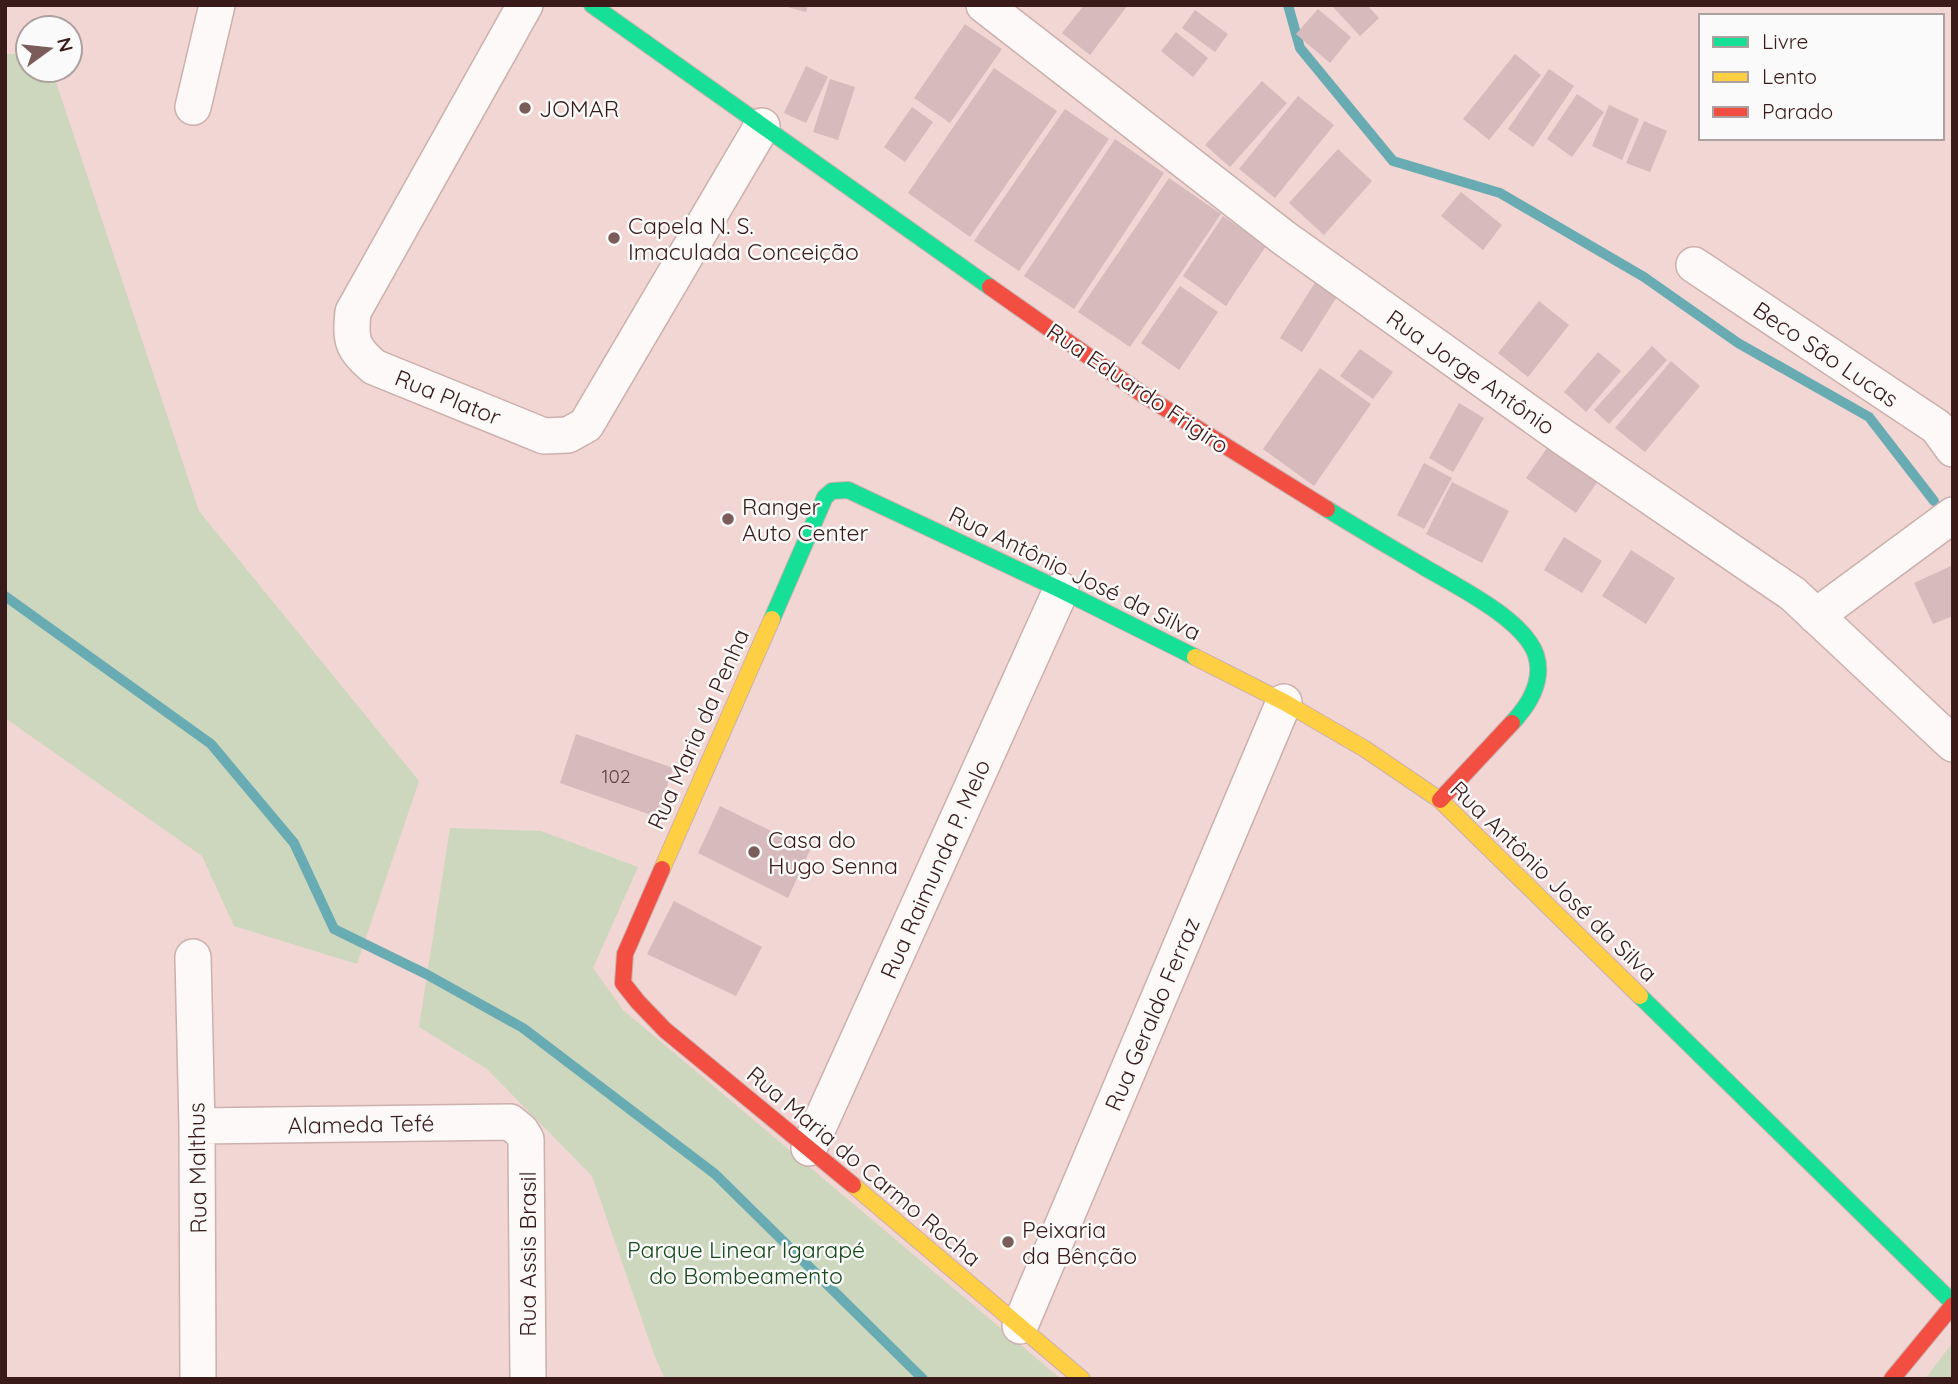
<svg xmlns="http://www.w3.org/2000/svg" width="1958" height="1384" font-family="Quicksand,sans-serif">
<rect width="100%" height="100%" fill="#f1d6d3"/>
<path fill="#ccd7be" d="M5,54H28V70H52L199,511L419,781L357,964L234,926L202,856L5,718Z
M450,828L541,831L638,867L593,968L623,1010L1061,1379H665L655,1357L592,1176L487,1069L419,1027Z
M1953,1342V1379H1925Z"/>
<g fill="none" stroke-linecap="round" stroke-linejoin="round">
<path stroke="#68abb2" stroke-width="10" d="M1288,5L1300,48L1393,161L1500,193L1644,277L1738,343L1869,417L1934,501
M5,596L211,744L294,843L334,929L426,974L523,1028L715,1174L923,1379"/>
</g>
<path fill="#d6babc" d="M780,5H808L806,12Z
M1084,5H1128L1090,55L1062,33Z
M1335,5H1367L1379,18L1360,36L1333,7Z
M1318,9L1351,37L1330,63L1296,34Z
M1195,10L1228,34L1215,52L1182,28Z
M965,24L1002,49L950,123L914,98Z
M1176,32L1208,58L1193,77L1161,51Z
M1515,54L1541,75L1489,140L1463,119Z
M806,66L828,77L806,123L784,113Z
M994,68L1057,111L970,237L908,193Z
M1549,69L1574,86L1533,147L1508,129Z
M830,79L855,87L838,140L813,132Z
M1262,81L1287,103L1230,167L1205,145Z
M1577,94L1604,112L1572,157L1547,139Z
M1298,96L1334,125L1275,198L1239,169Z
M1609,105L1639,119L1622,160L1592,146Z
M912,107L933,122L905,162L884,147Z
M1065,109L1109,139L1019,271L974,241Z
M1644,121L1667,131L1650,172L1626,163Z
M1115,139L1164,173L1074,309L1024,276Z
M1338,149L1372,181L1324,235L1289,203Z
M1169,178L1221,214L1130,347L1078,312Z
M1461,192L1502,225L1483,250L1441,216Z
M1223,216L1266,246L1226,306L1183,276Z
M1316,281L1338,295L1302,352L1280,338Z
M1180,286L1218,312L1179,370L1141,343Z
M1539,301L1569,325L1528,377L1498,353Z
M1652,346L1667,360L1609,424L1594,410Z
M1360,349L1393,372L1373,399L1340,376Z
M1598,352L1621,371L1586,412L1564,392Z
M1671,361L1700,386L1645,452L1615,428Z
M1320,368L1371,404L1314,486L1263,449Z
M1459,403L1484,418L1453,472L1429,458Z
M1554,438L1604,472L1576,513L1526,478Z
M1424,463L1452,478L1424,529L1397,515Z
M1452,482L1509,511L1482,563L1426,534Z
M1564,537L1602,561L1582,593L1544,570Z
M1631,550L1675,578L1646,624L1602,596Z
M1953,565V616L1933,624L1914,583Z
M576,734L673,768L657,817L560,783Z
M720,806L810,850L788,898L698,853Z
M674,901L762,947L736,996L647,954Z"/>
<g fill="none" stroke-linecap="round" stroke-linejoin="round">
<g stroke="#cbb0ad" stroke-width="38">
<path id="street" d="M525,5L353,312C350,341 352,348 374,367L544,436L568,435L586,425L762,126
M984,5L1284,238L1563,437L1793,594L1953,744
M193,107L217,5
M1694,265L1937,427L1953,449
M1816,616L1953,515
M193,957L197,1126L198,1379
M197,1126L510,1122L521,1131L526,1139L528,1379
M809,1148L1061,590
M1020,1326L1284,702"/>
</g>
<g stroke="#cbb0ad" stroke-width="18">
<path id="fast" d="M592,5L990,287
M1327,509C1359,529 1392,548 1424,567C1456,586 1524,619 1536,655C1544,681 1529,705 1512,723
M772,619L825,497L832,491L848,490L1061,590L1195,657
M1640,996L1953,1303"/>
</g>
<g stroke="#cbb0ad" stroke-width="18">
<path id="slow" d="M1195,657L1284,702L1365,749L1440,800L1640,996
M662,869L772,619
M853,1185L1082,1379"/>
</g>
<g stroke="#cbb0ad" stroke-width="18">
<path id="jam" d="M990,287L1142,394L1327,509
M1440,800L1512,723
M662,869L625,954L623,983L638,1002L665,1030L853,1185
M1892,1379L1953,1305"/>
</g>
<use href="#street" stroke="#fdf9f8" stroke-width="35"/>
<use href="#fast" stroke="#16e098" stroke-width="16"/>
<use href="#slow" stroke="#ffcf43" stroke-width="16"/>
<use href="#jam" stroke="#f24e42" stroke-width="16"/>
</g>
<g fill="#7a5c5a" stroke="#fafafa" stroke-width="2.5">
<circle cx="525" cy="108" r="7"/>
<circle cx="614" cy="238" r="7"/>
<circle cx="728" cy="519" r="7"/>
<circle cx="754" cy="852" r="7"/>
<circle cx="1008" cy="1242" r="7"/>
</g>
<g text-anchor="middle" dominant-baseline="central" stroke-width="5" stroke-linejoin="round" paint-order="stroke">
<g font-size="19" fill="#614342">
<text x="616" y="776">102</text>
</g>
<g font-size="23" fill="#3a1b19" stroke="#fafafa" text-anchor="start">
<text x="539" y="108">JOMAR</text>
<text x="628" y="225">Capela N. S.<tspan x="628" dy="26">Imaculada Conceição</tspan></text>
<text x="742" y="506">Ranger<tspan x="742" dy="26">Auto Center</tspan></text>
<text x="768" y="839">Casa do<tspan x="768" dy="26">Hugo Senna</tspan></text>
<text x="1022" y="1229">Peixaria<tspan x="1022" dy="26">da Bênção</tspan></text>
</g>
<g font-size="23" fill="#3a1b19" stroke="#fafafa">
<text transform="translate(1826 354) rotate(34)">Beco São Lucas</text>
<text transform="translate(1471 372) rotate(35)">Rua Jorge Antônio</text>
<text transform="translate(1138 388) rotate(34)">Rua Eduardo Frigiro</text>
<text transform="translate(448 397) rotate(22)">Rua Plator</text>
<text transform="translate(1075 573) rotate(26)">Rua Antônio José da Silva</text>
<text transform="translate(698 729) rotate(-66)">Rua Maria da Penha</text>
<text transform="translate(935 869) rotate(-66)">Rua Raimunda P. Melo</text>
<text transform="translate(1554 881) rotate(44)">Rua Antônio José da Silva</text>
<text transform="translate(1152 1014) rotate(-67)">Rua Geraldo Ferraz</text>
<text transform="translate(361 1124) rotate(-1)">Alameda Tefé</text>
<text transform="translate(864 1166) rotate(40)">Rua Maria do Carmo Rocha</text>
<text transform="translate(197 1168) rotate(-91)">Rua Malthus</text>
<text transform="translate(527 1254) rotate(-90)">Rua Assis Brasil</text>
</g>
<g font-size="23" fill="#18491d" stroke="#fafafa">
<text x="746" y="1249">Parque Linear Igarapé<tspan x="746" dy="26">do Bombeamento</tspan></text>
</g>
</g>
<rect width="1958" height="1384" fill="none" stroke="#3a1b19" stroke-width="14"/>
<rect x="1699" y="14" width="245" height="126" fill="#fafafa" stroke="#ada1a0" stroke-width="2"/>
<rect x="1713" y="37" width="35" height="10" fill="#16e098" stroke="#ada1a0" stroke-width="2"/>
<text x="1762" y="49" font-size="21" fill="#3a1b19">Livre</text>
<rect x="1713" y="72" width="35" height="10" fill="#ffcf43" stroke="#ada1a0" stroke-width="2"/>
<text x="1762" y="84" font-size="21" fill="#3a1b19">Lento</text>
<rect x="1713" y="107" width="35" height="10" fill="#f24e42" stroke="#ada1a0" stroke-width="2"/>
<text x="1762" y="119" font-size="21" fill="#3a1b19">Parado</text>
<g transform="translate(49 49) rotate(75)"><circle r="33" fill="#fafafa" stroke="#ada1a0" stroke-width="2"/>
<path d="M0-5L12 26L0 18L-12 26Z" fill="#7a5c5a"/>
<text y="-10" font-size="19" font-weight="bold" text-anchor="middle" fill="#3a1b19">N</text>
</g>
</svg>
